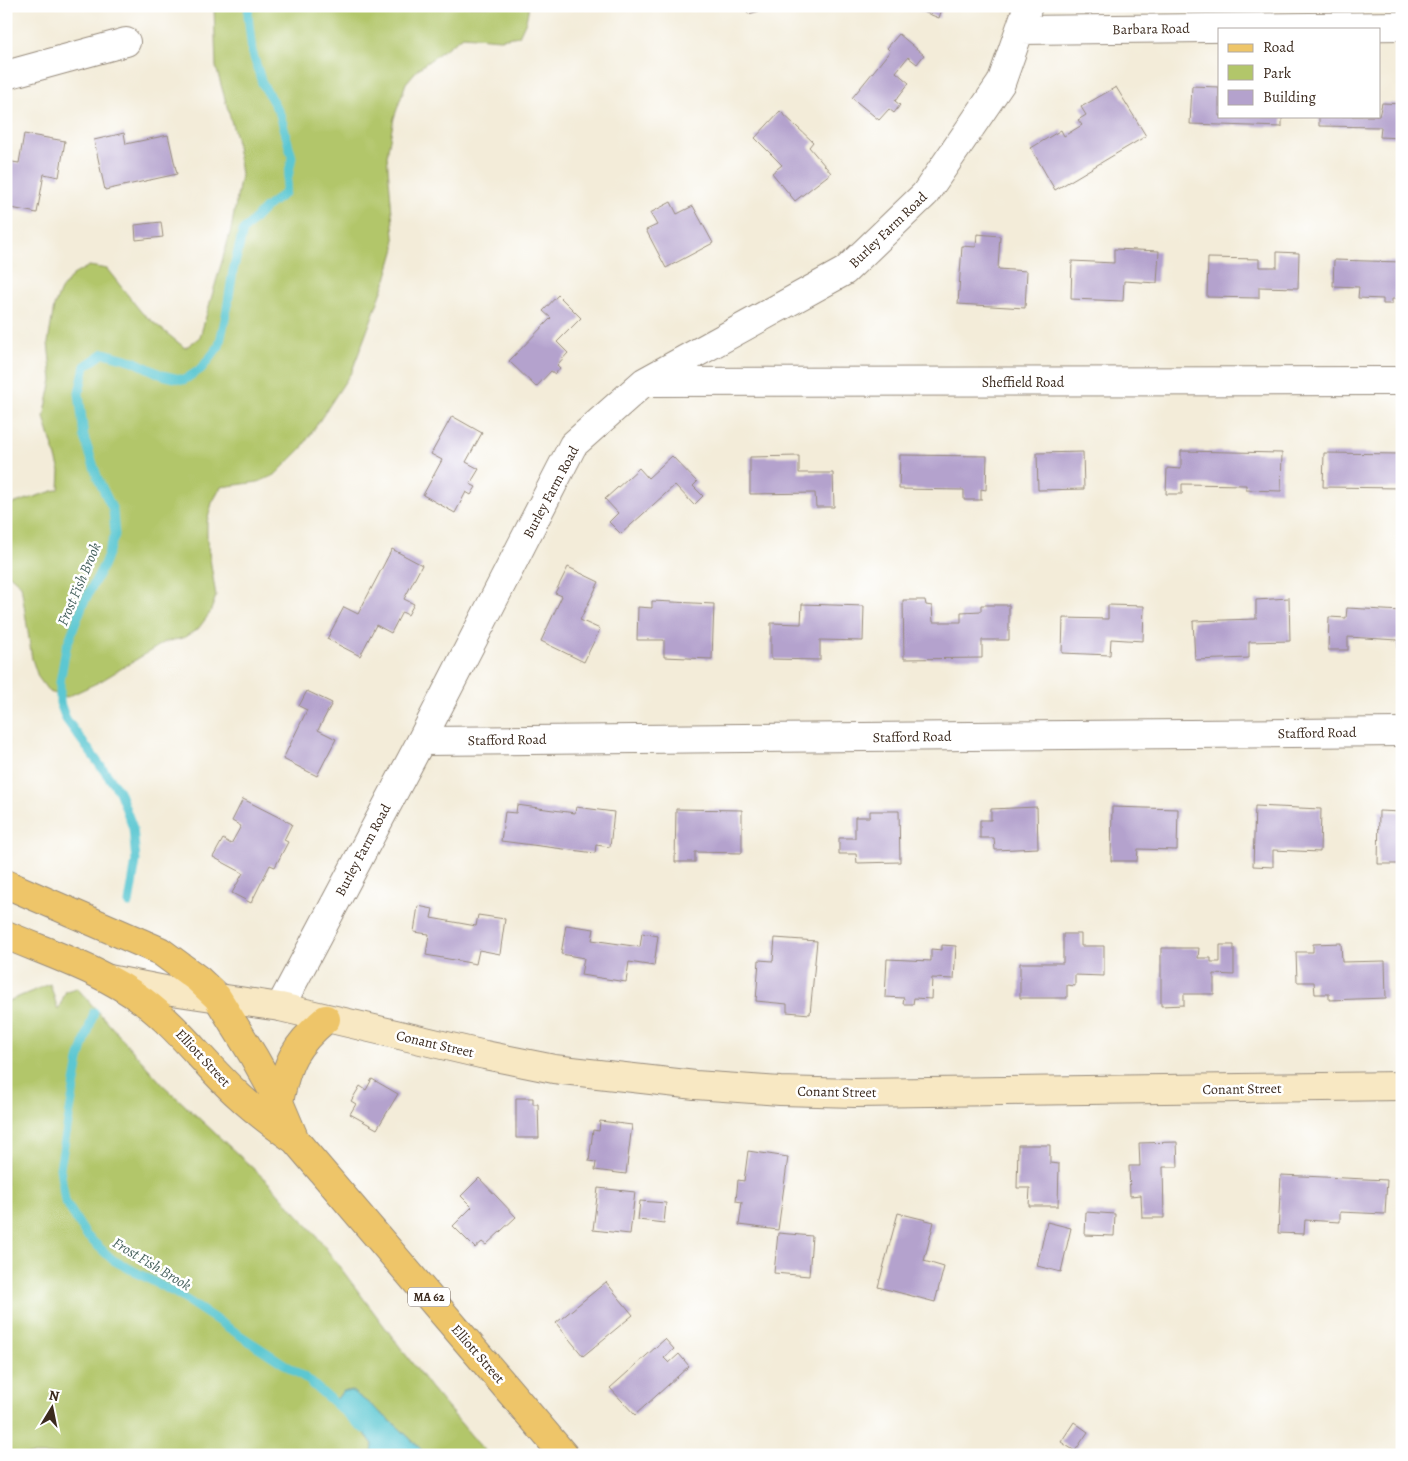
<svg xmlns="http://www.w3.org/2000/svg" width="1408" height="1461" font-family="Alegreya,serif">
<rect width="100%" height="100%" fill="#fff"/>
<filter id="ink" filterUnits="userSpaceOnUse"><feTurbulence type="fractalNoise" baseFrequency=".02" numOctaves="2"/><feDisplacementMap in="SourceGraphic" scale="10" xChannelSelector="R" yChannelSelector="G"/><feConvolveMatrix kernelMatrix="1 2 1 2 8 2 1 2 1" color-interpolation-filters="sRGB"/></filter>
<filter id="wash" filterUnits="userSpaceOnUse"><feTurbulence type="fractalNoise" baseFrequency=".0096" numOctaves="4" result="noise"/><feDisplacementMap in="SourceGraphic" scale="20" xChannelSelector="R" yChannelSelector="G"/><feGaussianBlur stdDeviation="1.12" result="paint"/><feColorMatrix in="noise" values="0 0 0 0 0 0 0 0 0 0 0 0 0 0 0 0 0 1.4 0 .05"/><feComposite in="paint" operator="in"/></filter>
<g filter="url(#wash)">
<rect width="100%" height="100%" fill="#f3ecd9"/>
<path fill="#b2c66a" stroke="#767844" d="M214,6H529L526,21L519,36L500,39L463,36L418,69L406,83L394,118L387,155L395,248L385,283L352,371L301,449L275,475L258,482L221,487L212,503L207,522V540L216,596L210,613L198,629L183,638L165,642L101,681L67,697L49,692L38,677L32,659L21,585L6,572V506L59,489L60,471L44,417L52,380L48,343L54,306L61,290L73,275L89,266L107,269L142,313L185,348L200,337L231,230L241,175L236,138L216,67Z
M50,984L58,1010L66,991L77,988L163,1085L270,1184L315,1234L430,1387L488,1455H427L398,1427L351,1391H343L336,1400L345,1408L373,1444L372,1455H6V1002Z"/>
<path fill="#5bc7d2" stroke="#4b7878" d="M343,1391H352L371,1405L398,1427L427,1455H372L373,1444L345,1408L336,1400Z"/>
<g fill="none" stroke-linecap="round" stroke-linejoin="round">
<path stroke="#5bc7d2" stroke-width="9" d="M129,903L136,861L133,828L119,791L66,719L60,703V682L66,648L83,604L104,564L115,535L113,510L98,479L84,437L79,393L85,366L104,353L133,361L162,375L184,380L201,369L219,346L226,315L233,271L243,231L265,208L285,193L292,157L280,114L262,83L252,51L248,15L249,6
M94,1012L79,1060L60,1168L65,1201L86,1235L113,1260L177,1294L307,1379L364,1429"/>
</g>
<g id="blocks">
<path fill="#b4a2cd" d="M746,6H767L768,9L748,14Z
M908,6H943L939,18Z
M899,34L924,55L917,64L908,57L896,72L909,83L895,101L900,105L894,113L889,109L879,120L852,98L890,51L887,48Z
M1192,86L1219,87V116H1282V127L1190,124Z
M1116,87L1146,136L1055,190L1031,148L1061,130L1064,136L1082,125L1078,120L1086,115L1081,107Z
M1382,103L1402,104V138L1380,137L1381,127L1319,126V116H1379Z
M780,111L813,142L809,147L831,173L795,201L772,173L782,165L755,138Z
M124,133L126,144L168,135L177,174L105,190L94,140Z
M24,134L65,141L59,177L44,174L37,213L6,207V161L19,163Z
M671,202L677,214L693,206L713,243L666,268L646,230L657,225L650,213Z
M161,222L163,237L136,240L135,225Z
M977,234L1000,236L998,269L1027,271L1025,308L958,304L962,246L976,247Z
M1114,249L1159,251L1157,283L1124,281L1123,301L1071,299L1072,261L1114,263Z
M1277,252L1299,253L1298,288L1259,287V298L1207,297L1208,258L1259,259V267H1277Z
M1334,260L1402,262V299H1392V304H1383V299L1358,298L1359,287L1333,286Z
M558,295L581,318L557,342L568,353L557,365L560,368L555,374L551,371L536,387L509,361L551,318L543,311Z
M452,416L482,433L466,462L479,469L470,484L476,487L471,495L466,492L455,513L423,495L442,460L431,454Z
M1181,451L1282,453L1281,491L1246,490V485L1182,484V494H1166L1167,468L1181,469Z
M1083,452L1084,489L1038,490L1037,453Z
M1324,453L1402,454V488L1323,487Z
M900,455L987,456L986,490L981,489V500H964V490L899,489Z
M672,456L697,482L693,486L703,496L694,505L675,485L621,534L609,522L618,513L605,499L639,468L648,478Z
M799,456V473H833L834,507H816L815,493L750,494V457Z
M392,549L422,565L404,599L414,604L408,615L402,612L391,633L376,625L360,656L327,639L344,607L358,614Z
M568,567L599,582L580,620L600,629L584,662L541,641L562,596L555,593Z
M1289,598L1290,641L1249,642V658L1195,660L1193,621L1256,619V600Z
M903,600H925L926,605L932,606L933,622H961V612L981,611V605H1009V640H982V658L904,659Z
M652,601L714,604L712,659L664,657V640H637L638,607L652,608Z
M802,604L864,606L863,641L820,640V660L771,659V623L801,624Z
M1108,605L1144,606L1143,641L1111,639L1110,655L1062,653L1063,618L1108,619Z
M1347,608L1402,611V653L1398,652V640L1348,637V650H1328L1329,617L1346,618Z
M307,691L332,703L318,730L336,739L317,776L283,759L307,710L299,706Z
M243,799L292,824L284,840L288,842L275,867L270,865L251,903L232,893L243,873L213,857L223,839L231,844L241,826L232,821Z
M517,805L575,813L576,807L614,812L610,847L596,845L595,853L501,841L505,812L516,813Z
M1255,806L1321,809L1320,852L1273,850V867L1253,866Z
M1037,807L1038,848L995,850L994,838H980V820H991V809Z
M1112,807L1178,809L1177,850L1138,849L1137,861H1111Z
M676,809L742,810V853L695,852V862H675Z
M870,811H899L900,862L857,863L856,854H839V838H855V817H870Z
M1379,811L1402,812V864H1378Z
M418,906L433,909L431,918L476,926L478,915L505,919L500,954L479,950L476,964L426,955L429,934L414,932Z
M566,925L594,929L592,940L640,947L642,933L658,936L654,966L629,962L626,982L581,975L584,958L561,954Z
M1063,934H1081V946H1104V976L1075,975V986L1067,985V998H1020V963H1063Z
M775,938L817,941L810,1014L787,1012V1004L756,1001L759,960L773,961Z
M1341,943L1342,962L1385,961L1386,998L1329,1000V994H1315L1314,982H1297L1296,952H1313V944Z
M942,945L956,946L954,979L932,978L931,999L914,998L913,1004H903L904,998L885,997L887,959L931,961V949L942,950Z
M1220,945H1234V975L1214,974V994H1184V1005L1161,1006V948H1199L1198,958H1211V962H1220Z
M372,1079L398,1094L377,1129L350,1114L356,1104L351,1101L360,1086L366,1090Z
M516,1098H533V1104H538L539,1138H516Z
M600,1121L632,1125L626,1174L595,1170L596,1162L589,1161L593,1130L599,1131Z
M1177,1142L1178,1167H1163L1164,1218H1142L1141,1195L1130,1196L1129,1166H1140L1139,1143Z
M1018,1145H1050V1163L1059,1164L1058,1206H1029L1030,1188H1017Z
M748,1151L788,1157L778,1230L739,1225L742,1202L736,1201L738,1180L744,1181Z
M1281,1175L1387,1180L1385,1214L1340,1212V1222L1305,1220L1304,1234L1278,1233Z
M479,1178L516,1217L486,1245L482,1242L475,1248L453,1226L472,1207L461,1196Z
M598,1188L635,1192L630,1234L593,1230Z
M640,1201L666,1203L664,1223L638,1220Z
M1086,1212L1115,1214L1114,1236L1085,1235Z
M898,1213L934,1222L924,1261L944,1267L935,1302L878,1287Z
M1047,1222L1071,1228L1061,1272L1037,1266Z
M778,1233L812,1236L809,1276L774,1273Z
M606,1282L633,1315L583,1356L556,1323Z
M665,1339L674,1349L664,1358L669,1363L679,1354L689,1366L635,1415L610,1388Z
M1074,1422L1088,1432L1075,1451L1061,1442Z"/>
</g>
</g>
<g filter="url(#ink)">
<use href="#blocks" fill-opacity="0" stroke="#978b7c" stroke-width="1"/>
<g fill="none" stroke-linecap="round" stroke-linejoin="round">
<g stroke="#978b7c" stroke-width="30">
<path id="minor" d="M1020,30L1402,26
M6,75L126,42
M645,382L1402,381
M421,741L1402,732
M280,1007L421,741L573,445L644,382L845,271L925,194L1001,83L1028,6"/>
</g>
<g stroke="#978b7c" stroke-width="30">
<path id="secondary" d="M109,979L165,990L280,1007L485,1055L554,1069L695,1085L780,1091L855,1093L1402,1086"/>
</g>
<g stroke="#978b7c" stroke-width="30">
<path id="primary" d="M6,884L160,951L198,979L217,997L254,1057L279,1102L295,1140
M6,935C53,955 103,971 143,1001C179,1028 205,1065 238,1095C256,1112 275,1126 295,1140L564,1455
M279,1102C287,1062 294,1046 326,1019"/>
</g>
<use href="#minor" stroke="#fff" stroke-width="28"/>
<use href="#secondary" stroke="#f8e8c3" stroke-width="28"/>
<use href="#primary" stroke="#eec569" stroke-width="28"/>
</g>
</g>
<g text-anchor="middle" dominant-baseline="central" stroke-width="5" stroke-linejoin="round" paint-order="stroke">
<rect fill="#fff" stroke="#766a62" stroke-width="1" x="408" y="1287.5" width="42" height="19" rx="4"/>
<g font-size="12" font-weight="bold" fill="#3b2a1e">
<text x="429" y="1297">MA 62</text>
</g>
<g font-size="14" fill="#3b2a1e" stroke="#fff">
<text transform="translate(1151 29) rotate(-1)">Barbara Road</text>
<text transform="translate(888 230) rotate(-44)">Burley Farm Road</text>
<text x="1023" y="382">Sheffield Road</text>
<text transform="translate(551 492) rotate(-62)">Burley Farm Road</text>
<text transform="translate(1317 733) rotate(-1)">Stafford Road</text>
<text transform="translate(912 737) rotate(-1)">Stafford Road</text>
<text transform="translate(507 740) rotate(-1)">Stafford Road</text>
<text transform="translate(363 850) rotate(-62)">Burley Farm Road</text>
<text transform="translate(435 1044) rotate(13)">Conant Street</text>
<text transform="translate(203 1058) rotate(47)">Elliott Street</text>
<text transform="translate(1242 1089) rotate(-1)">Conant Street</text>
<text transform="translate(837 1092) rotate(1)">Conant Street</text>
<text transform="translate(478 1354) rotate(49)">Elliott Street</text>
</g>
<g font-size="15" font-style="italic" fill="#46615d" stroke="#fff">
<text transform="translate(79 584) rotate(-67)">Frost Fish Brook</text>
<text transform="translate(152 1264) rotate(31)">Frost Fish Brook</text>
</g>
</g>
<rect width="1408" height="1461" fill="none" stroke="#fff" stroke-width="25"/>
<rect x="1218" y="28" width="162" height="90" fill="#ffffff" stroke="#b1aaa5"/>
<rect x="1228" y="44" width="25" height="8" fill="#eec569" stroke="#b1aaa5"/>
<text x="1263" y="52" font-size="15" fill="#3b2a1e">Road</text>
<rect x="1228" y="65" width="25" height="15" fill="#b2c66a" stroke="#b1aaa5"/>
<text x="1263" y="78" font-size="15" fill="#3b2a1e">Park</text>
<rect x="1228" y="90" width="25" height="15" fill="#b4a2cd" stroke="#b1aaa5"/>
<text x="1263" y="102" font-size="15" fill="#3b2a1e">Building</text>
<g transform="translate(52 1408) rotate(10)" stroke="#ffffff" stroke-width="4" paint-order="stroke">
<path d="M0-4L9 19L0 12L-9 19Z" fill="#3b2a1e"/>
<text y="-8" font-size="14" font-weight="bold" text-anchor="middle" fill="#3b2a1e">N</text>
</g>
</svg>
